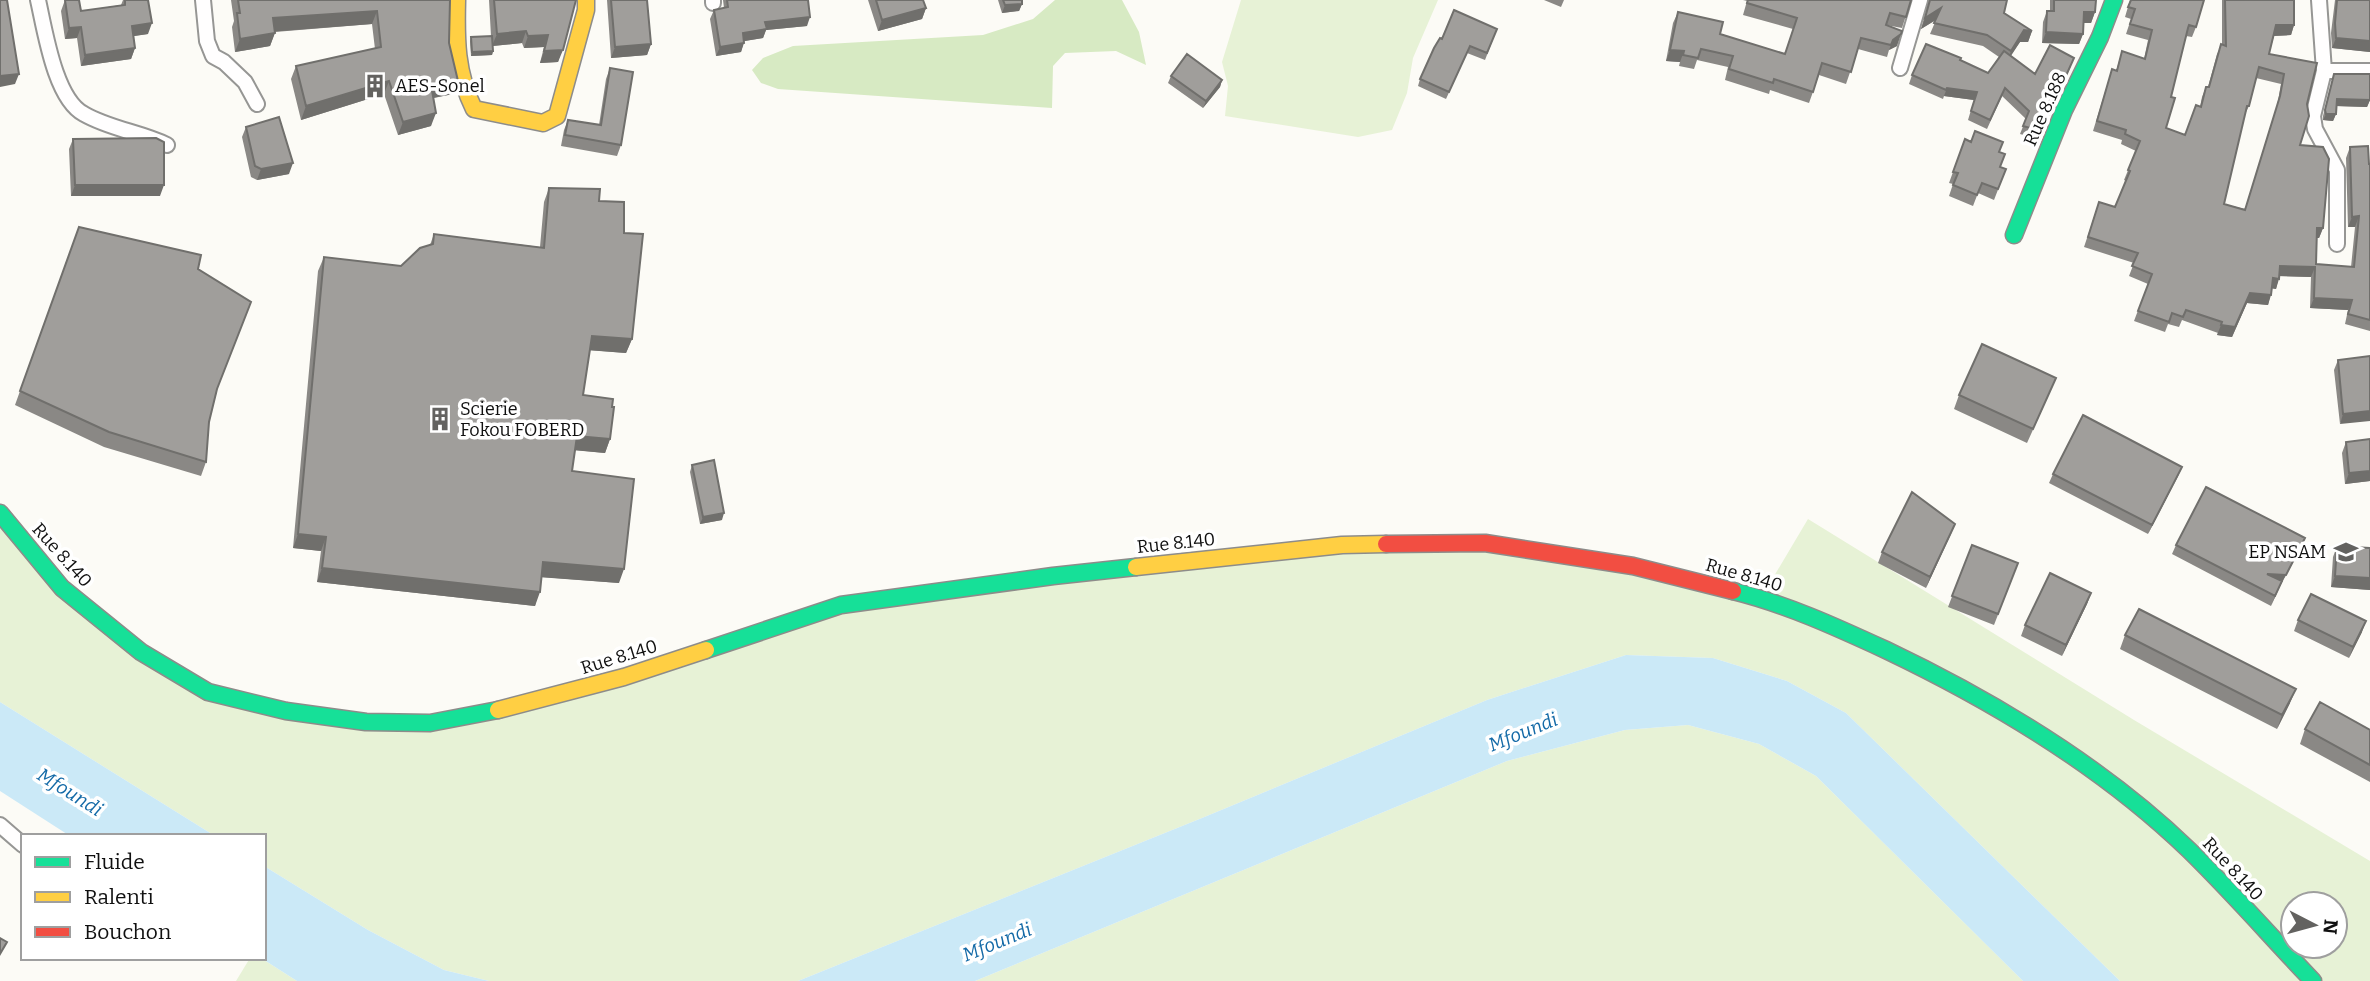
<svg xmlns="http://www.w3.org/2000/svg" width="2370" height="981" font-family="Bitter,serif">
<rect width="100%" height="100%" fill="#fcfbf6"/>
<path fill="#e7f2d6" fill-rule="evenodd" d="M1241,0H1438L1413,58L1407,93L1392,130L1358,137L1225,116L1228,86L1222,62Z
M0,513L62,588L208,692L430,723L841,605L1053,576L1485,543L1761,598L1808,519L2134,720L2370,861V981H2120L1846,713L1787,681L1713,658L1626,655L1487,700L1202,818L798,981H489L444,970L368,930L264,866V836H215L0,702ZM2293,904H2335V946H2293Z
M1688,725L1759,744L1816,776L2023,981H975L1507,761L1625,730Z
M250,958H261L297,981H236Z"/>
<path fill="#d7eac3" d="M1055,0H1122L1139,32L1146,65L1116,51L1065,53L1053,66L1052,108L778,89L761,83L752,70L763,58L793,46L983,35L1033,19Z"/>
<path fill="#cbe9f7" d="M1626,655L1713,658L1787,681L1846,713L2120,981H2023L1816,776L1759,744L1688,725L1625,730L1507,761L975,981H798L1202,818L1487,700Z
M0,702L215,836H70L0,791Z
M264,866L368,930L444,970L489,981H297L261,958H264Z"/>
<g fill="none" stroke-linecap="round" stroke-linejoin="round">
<g stroke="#969694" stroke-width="18">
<path id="street" d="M38,0C45,31 55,99 84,114C110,129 140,132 167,145
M203,0L207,41L213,56L224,62L245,82L257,104
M713,0V3
M2319,0L2324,71L2313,116L2315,129L2337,170V244
M1900,68L1920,0
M2324,71H2370
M0,825L23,845"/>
</g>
<g stroke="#8d8c8a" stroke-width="19">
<path id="fast" d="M2014,235L2064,110L2100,37L2114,0
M0,513L62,588L141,652L208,692L286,711L366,722L430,723L498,710
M1733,591C1786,604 1836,627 1886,650C1995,702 2102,766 2189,850C2232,892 2272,938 2313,981
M706,650L841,605L1053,576L1136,567"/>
</g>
<g stroke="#8d8c8a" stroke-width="19">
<path id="slow" d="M457,0C456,39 456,73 474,109L543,123L557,116L586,10V0
M1136,567L1342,545L1386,544
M498,710L624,677L706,650"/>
</g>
<g stroke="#8d8c8a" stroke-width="19">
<path id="jam" d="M1386,544L1485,543L1633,566L1733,591"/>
</g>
<use href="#street" stroke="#fffefe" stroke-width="14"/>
<use href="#fast" stroke="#16e098" stroke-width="16"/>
<use href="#slow" stroke="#ffcf43" stroke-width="16"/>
<use href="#jam" stroke="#f24e42" stroke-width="16"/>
</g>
<path fill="#8a8885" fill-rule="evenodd" d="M65,0L81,11L121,5L123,0H148V34L133,36L135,48L131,59L81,66L77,38L65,39L61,11Z
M231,0H450L449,43L458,81L453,94L434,98L431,126L398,135L384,94L301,120L291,79L296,66L375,49L372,24L275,32L270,46L235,52L232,27L234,21Z
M489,0H576L558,62L540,63L544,47L524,48L522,43L493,46V51L492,55L471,56L470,41L471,37L491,36Z
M607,0H647L651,44L647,55L611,58Z
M723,0H808L807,26L766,30L763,38L744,41L741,52L716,56L710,19L714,10L724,8Z
M868,0H923L926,8L922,19L878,31Z
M998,0H1022V4L1019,11L1002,13Z
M1544,0H1564L1561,7Z
M1743,0H1911L1902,28L1886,25L1897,46L1889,50L1887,57L1858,49L1846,84L1819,75L1809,103L1770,90L1769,94L1725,80L1728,67L1697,60L1694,69L1679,66L1680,62L1666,61L1673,23L1678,12L1720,34L1785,54L1793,29L1743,15L1747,1Z
M1929,0H2007L2004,13L2032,31L2028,42H2020L2010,56L2035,74L2071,66L2038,139L2020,134L2026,119L2002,96L1987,129L1968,120L1974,100L1944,96L1943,99L1909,84L1912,75L1960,60L1988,73L1999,57L1983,46L1930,34L1936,20L1921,29Z
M2050,0H2096L2095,12L2091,23H2084L2083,34L2079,44L2042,43L2043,22L2047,11H2050Z
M2130,0L2196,27L2192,37L2186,36L2171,97L2166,128L2185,135L2200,107L2202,97L2206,87H2208L2217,54L2222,45V0H2294V25L2291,35L2274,36L2269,54L2307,104L2300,145L2323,228L2319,238H2316V264L2351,267L2355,227H2348L2346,158L2350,147L2370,164V331L2345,324L2348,310L2310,308L2311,277L2279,276L2276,289L2272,288L2268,305L2247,303L2232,337L2217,335L2218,333L2182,320L2179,327L2168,324L2165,332L2134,321L2148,284L2129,276L2134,263L2084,247L2099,202L2115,207L2126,181L2124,180L2136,151L2121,144L2122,140L2093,131L2112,69L2116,71L2122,51L2144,59L2148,40L2126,34L2131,19L2125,17ZM2256,78L2281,84L2277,106L2245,209L2224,204L2244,116L2249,106Z
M2335,0H2370V52L2332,48L2331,33Z
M1497,29L1485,60L1467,53L1446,99L1418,86L1420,79L1442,39Z
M610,68L621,145L617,156L561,146L564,130L568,120L599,125L606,79Z
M2334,74L2370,100L2367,107L2337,106L2336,114L2333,121L2323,120V116Z
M1171,76L1222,80L1220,87L1203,108L1168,83Z
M246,127L289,174L257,180L251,177L242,137Z
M73,139L160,196H71L69,149Z
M1965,139L1999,152L2000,167L2006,169L1994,200L1978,193L1973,206L1949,196L1953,184L1949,183Z
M549,188L599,201L624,233L632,339L626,353L589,350L583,395L610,439L605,453L575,450L572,471L619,583L542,577L535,606L317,582L321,551L293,548L318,271L324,257L401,266L430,245L434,234L540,247L544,202Z
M79,227L198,269L217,391L209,422L206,462L201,476L104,447L15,405Z
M2370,356L2340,424L2334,370L2338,360Z
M2050,392L2027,443L1954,409L1959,395Z
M2370,439V481L2345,484L2342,453L2346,442Z
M692,465L722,520L700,524L690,472Z
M2182,467L2178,476L2148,534L2049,483L2053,474Z
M1955,524L1926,588L1878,563L1882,552Z
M1972,545L2018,563L1994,625L1948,607Z
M2176,545L2301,548L2281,584L2271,606L2172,554Z
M2337,546L2370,548V590L2331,587L2333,557Z
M2091,593L2087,604L2062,656L2021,636L2025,625Z
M2298,620L2362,632L2349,658L2294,631Z
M2125,635L2290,703L2277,729L2120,649Z
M2305,729L2370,730V782L2300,744Z"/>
<path fill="#706f6c" d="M1022,4L1019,11L1002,13L1005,5Z
M926,8L922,19L878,31L882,20Z
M1941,8L1937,19L1921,29L1925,18Z
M377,11L372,24L268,32L273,18Z
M2084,12H2095L2091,23H2080Z
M810,17L807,26L766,30L763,38L739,42L743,33L765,22Z
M152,23L148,34L128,37L132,26Z
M2276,25H2294L2291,35L2273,36Z
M81,27L77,38L65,39L69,28Z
M2024,30L2032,31L2028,42H2020L2007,62L2011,51Z
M526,31L522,43L492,46L497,34Z
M2046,32L2083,34L2079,44L2042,43Z
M275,33L270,46L235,52L240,39Z
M1901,34L1897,46L1889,50L1893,40Z
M548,35L544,47L524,48L528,36Z
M2336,38L2370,41V52L2332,48Z
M744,43L741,52L716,56L720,47Z
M651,44L647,55L611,58L615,47Z
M135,48L131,59L81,66L85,55Z
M563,50L558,62L540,63L544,51Z
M1670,50L1684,51L1680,62L1666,61Z
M493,51L492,55L471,56L472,52Z
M19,74L15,84L0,87V76Z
M1222,80L1220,87L1203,108L1206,101Z
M389,81L384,94L301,120L306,106Z
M458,81L453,94L427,99L431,85Z
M1947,88L1977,92L1974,100L1944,96Z
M2337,99L2370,100L2367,107L2335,106Z
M436,113L431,126L398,135L403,122Z
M2326,114H2336L2333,121L2323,120Z
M293,163L289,174L257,180L261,169Z
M75,185H164L160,196H71Z
M2359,216L2355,227H2348L2352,217Z
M2317,228H2323L2319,238H2313Z
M2280,266L2315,267L2311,277L2276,276Z
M2273,278L2279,279L2276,289L2269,288Z
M2250,293L2271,295L2268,305L2247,303L2232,337L2217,335L2221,325Z
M2314,298L2352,300L2348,310L2310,308Z
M592,336L632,339L626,353L586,350Z
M2370,411V421L2340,424L2343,414Z
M577,436L610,439L605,453L572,450Z
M2182,467L2178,476L2148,534L2152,525Z
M2370,471V481L2345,484L2349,473Z
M724,513L722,520L700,524L703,517Z
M1955,524L1951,534L1926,588L1930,577Z
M298,534L326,537L321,551L293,548Z
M2305,538L2301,548L2281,584L2271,606L2275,596L2267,574Z
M543,562L624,569L619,583L538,577Z
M322,568L540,592L535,606L317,582Z
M2335,576L2370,578V590L2331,587Z
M2091,593L2087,604L2062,656L2066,645Z
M2366,621L2362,632L2349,658L2353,647Z
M2296,689L2290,703L2277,729L2282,715Z"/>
<path fill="#a09e9b" stroke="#706f6c" stroke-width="2" fill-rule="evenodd" d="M0,0H7L19,74L0,76Z
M65,0H79L81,11L125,5V0H148L152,23L132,26L135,48L85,55L81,27L69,28Z
M238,0H450L449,43L458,81L431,85L436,113L403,122L389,81L306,106L296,66L381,47L377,11L273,18L275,33L240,39L237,13H240Z
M494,0H576L563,50L544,51L548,35L528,36L526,31L497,34Z
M611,0H647L651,44L615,47Z
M727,0H808L810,17L765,22L767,29L743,33L744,43L720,47L714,10L728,7Z
M876,0H923L926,8L882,20Z
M1003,0H1022V4L1005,5Z
M1748,0H1911L1906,17L1890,13L1886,25L1902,31L1901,34L1893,40L1891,45L1861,38L1851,72L1822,63L1813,92L1774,79L1773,83L1729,69L1733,56L1701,49L1698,58L1683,55L1684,51L1670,50L1678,12L1723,22L1720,34L1785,54L1797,18L1747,3Z
M1930,0H2007L2004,13L2032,31L2024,30L2011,51L1987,35L1934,23L1941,8L1925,18Z
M2054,0H2096L2095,12H2084L2083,34L2046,32L2047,11H2054Z
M2131,0H2204L2196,27L2189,25L2188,28L2171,97L2175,98L2166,128L2185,135L2196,105L2201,107L2206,87H2209L2221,44L2226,46L2225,0H2294V25H2276L2269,54L2317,63L2307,104L2309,116L2300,145L2323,147L2329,159L2323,228H2317L2316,264L2354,267L2359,216L2352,217L2350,147L2368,146L2369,164H2370V320L2348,314L2352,300L2314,298L2315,267L2280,266L2279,279L2273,278L2271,295L2250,293L2235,327L2221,325L2222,322L2186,310L2183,317L2172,313L2169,322L2138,311L2152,274L2132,266L2138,253L2088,237L2099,202L2115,207L2130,171L2128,170L2140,141L2125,134L2126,130L2097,121L2112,69L2117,71L2122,51L2145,59L2152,30L2130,24L2135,9L2128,7ZM2259,67L2284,74L2280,96L2245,210L2224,204L2247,106H2249Z
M2337,0H2370V41L2336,38L2335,23Z
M1454,10L1497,29L1487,53L1470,46L1449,92L1420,79L1434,48L1440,38L1442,39Z
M492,36L493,51L472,52L471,37Z
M1926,44L1961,58L1960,60L1988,73L2004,51L2035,74L2050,45L2074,58L2041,131L2023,126L2029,111L2005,88L1990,120L1971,111L1977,92L1947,88L1946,90L1912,75Z
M1187,54L1222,80L1206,101L1171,76Z
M610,68L633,72L621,145L565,135L568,120L601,125Z
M2334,74H2370V100L2337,99L2336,114H2326L2325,110Z
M279,117L293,163L261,169L255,166L246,127Z
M1975,131L2003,142L1999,152L2005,154L2000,167L2006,169L1998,189L1982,183L1977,195L1953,185L1958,173L1953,172L1965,139L1971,142Z
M156,138L164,142V185H75L73,139Z
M549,188L600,189L599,201L624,202V233L643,234L632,339L592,336L583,395L613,399L612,407H614L610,439L577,436L572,471L634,479L624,569L543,562L540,592L322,568L326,537L298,534L324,257L401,266L420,248L433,244L434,234L544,248Z
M79,227L201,255L198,269L251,302L217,389L209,422L206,462L109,432L20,391Z
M1982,344L2056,378L2033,429L1959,395Z
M2370,356V411L2343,414L2338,360Z
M2083,415L2182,467L2152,525L2053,474Z
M2370,439V471L2349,473L2346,442Z
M714,460L724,513L703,517L692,465Z
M2206,487L2305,538L2286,575L2267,574L2282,581L2275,596L2176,545Z
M1912,492L1955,524L1930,577L1882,552Z
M1972,545L2018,563L1998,614L1952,596Z
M2337,546L2370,548V578L2335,576Z
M2050,573L2091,593L2066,645L2025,625Z
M2311,594L2366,621L2353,647L2298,620Z
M2139,609L2296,689L2282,715L2125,635Z
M2320,702L2370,730V765L2305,729Z
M0,938L7,942L0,954Z"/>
<defs>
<g id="building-bare" transform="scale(1.89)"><path d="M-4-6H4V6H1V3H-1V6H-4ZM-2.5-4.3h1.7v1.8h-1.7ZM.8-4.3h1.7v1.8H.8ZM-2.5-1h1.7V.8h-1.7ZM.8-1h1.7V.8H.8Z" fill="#636260" stroke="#fff" stroke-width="2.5" paint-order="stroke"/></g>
<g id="school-bare" transform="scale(1.89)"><path d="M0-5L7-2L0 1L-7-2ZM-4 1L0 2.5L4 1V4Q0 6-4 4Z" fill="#636260" stroke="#fff" stroke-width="2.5" paint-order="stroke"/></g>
</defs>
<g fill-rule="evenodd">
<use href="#building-bare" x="375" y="86"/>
<use href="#building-bare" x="440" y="419"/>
<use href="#school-bare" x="2346" y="552"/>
</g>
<g text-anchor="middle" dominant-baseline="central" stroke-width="7" stroke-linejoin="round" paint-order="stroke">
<g font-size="18" fill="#101010" stroke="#fff" text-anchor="start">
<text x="395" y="86">AES-Sonel</text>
<text x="460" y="409">Scierie<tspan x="460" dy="21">Fokou FOBERD</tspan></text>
<text x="2326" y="552" text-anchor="end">EP NSAM</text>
</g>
<g font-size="18" fill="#101010" stroke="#fff">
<text transform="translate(2045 109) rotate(-66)">Rue 8.188</text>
<text transform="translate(1176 543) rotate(-6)">Rue 8.140</text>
<text transform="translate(62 555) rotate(48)">Rue 8.140</text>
<text transform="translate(1744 575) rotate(16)">Rue 8.140</text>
<text transform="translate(619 657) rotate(-17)">Rue 8.140</text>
<text transform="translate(2233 869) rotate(47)">Rue 8.140</text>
</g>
<g font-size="19" font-style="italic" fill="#146aa7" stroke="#fff">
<text transform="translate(1523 732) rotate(-22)">Mfoundi</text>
<text transform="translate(70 792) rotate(32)">Mfoundi</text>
<text transform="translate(997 942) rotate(-22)">Mfoundi</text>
</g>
</g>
<rect x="21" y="834" width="245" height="126" fill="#ffffff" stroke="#9f9f9f" stroke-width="2"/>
<rect x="35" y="857" width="35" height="10" fill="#16e098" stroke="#9f9f9f" stroke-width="2"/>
<text x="84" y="869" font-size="21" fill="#101010">Fluide</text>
<rect x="35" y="892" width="35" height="10" fill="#ffcf43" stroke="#9f9f9f" stroke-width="2"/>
<text x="84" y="904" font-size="21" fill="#101010">Ralenti</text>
<rect x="35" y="927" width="35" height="10" fill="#f24e42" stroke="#9f9f9f" stroke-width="2"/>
<text x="84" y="939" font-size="21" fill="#101010">Bouchon</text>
<g transform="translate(2314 925) rotate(96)"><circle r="33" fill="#ffffff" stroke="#9f9f9f" stroke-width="2"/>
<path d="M0-5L12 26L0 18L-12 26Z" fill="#636260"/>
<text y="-10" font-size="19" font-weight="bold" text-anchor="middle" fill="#101010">N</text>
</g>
</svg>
